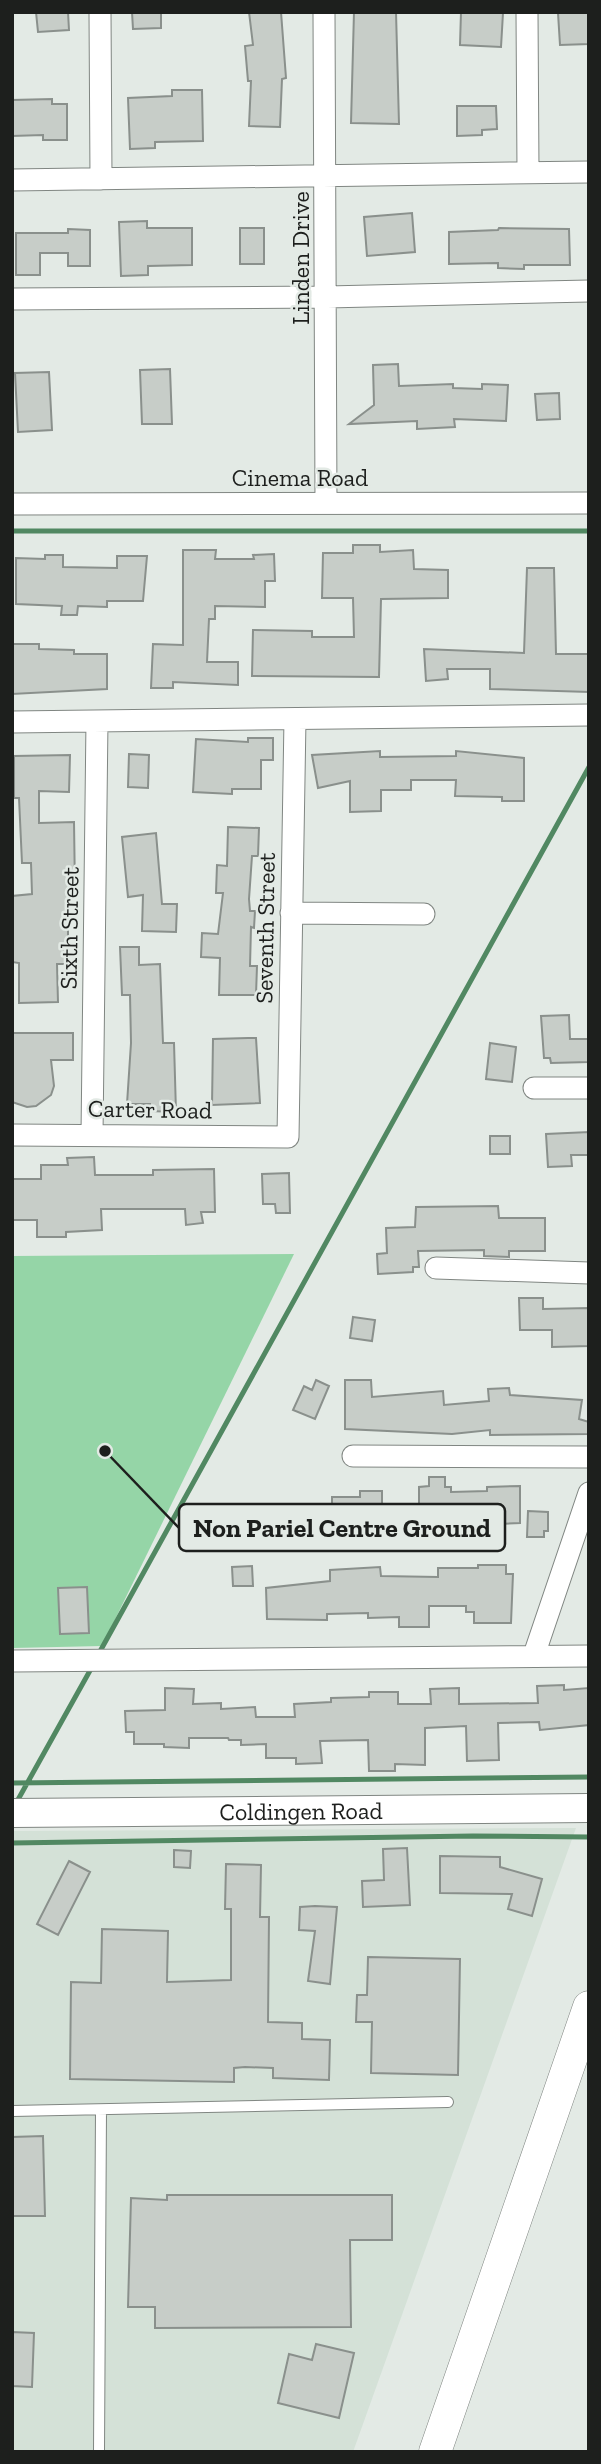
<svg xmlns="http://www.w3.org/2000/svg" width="601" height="2464" font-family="'Zilla Slab',serif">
<rect width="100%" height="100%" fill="#e3eae5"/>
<path fill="#d4e1d7" d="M576,1828L353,2452H12V1831Z"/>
<path fill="#95d5a7" d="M294,1254L102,1646L12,1648V1256Z"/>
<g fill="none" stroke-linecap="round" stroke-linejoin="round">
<path stroke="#518862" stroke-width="5" d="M12,531H589
M98,1655L589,767
M12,1783L589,1777
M15,1805L92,1667
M12,1843L473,1836L589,1837"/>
</g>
<path fill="#c7cdc8" stroke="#8a908c" stroke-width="2" d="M36,12H68L69,30L38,32Z
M132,12H161V28L133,29Z
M249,12H281L286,78L282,79L280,127L249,126L251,81H248L245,46L253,45Z
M354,12H396L399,124L351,123Z
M461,12L503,13L501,47L460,45Z
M589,12V44L560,45L558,13Z
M172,90H202L203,141L155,142V148L130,149L128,98L172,96Z
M52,99V104H67V140H43V135L12,136V100Z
M457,106H496L497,129L482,130V135L457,136Z
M412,213L415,252L367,256L364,217Z
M147,221V228H192V265L148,266V275L121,276L119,222Z
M240,228H264V264H240Z
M499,228L569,229L570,265H524V269L498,268V263L449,264V232L498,230Z
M68,229L90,230V266H68V253H40V275H16V233H68Z
M398,364L399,386L453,384V388L482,389V384L508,385L506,421L454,419L455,427L417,429V421L349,424L374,405L373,365Z
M170,369L172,424H142L140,370Z
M49,372L52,430L18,432L15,373Z
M559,393L560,419L537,420L535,394Z
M353,545H380V552L413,550L414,569L448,570V598L381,599L379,677L252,676L253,630L312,631V637H354L353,598H322L323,553H353Z
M183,550H216L215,559H254L253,555L274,554L275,581H265V607L215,606V619H209L207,662H238V685L173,682V688H151L153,644L183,645Z
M45,555H63V567L117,568V556H147L143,601H107V607L78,606L77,615H61L62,606L16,604V558L45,559Z
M527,568H554L556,654H589V692L490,689V669H447L448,679L426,681L424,649L524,653Z
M12,644H39V649L74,650V654H107V689L12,694Z
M248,738H273V760H261V789H232V794L193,792L196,739L248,742Z
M380,751V757L456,756V751L524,758V801H502V797L455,796L456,780H411V790H381V811L350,812V781L318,788L312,755Z
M129,754L149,755L148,788L128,787Z
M70,755L69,792L39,791V823L74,822L75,891H70L68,898V964H57L58,1002L19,1003V963L12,962V896L32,894L31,863H22L19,798H14V756Z
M228,827L259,828L258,856H252L249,899L250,911H255L254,928L251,927L250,966H257L256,995H219L220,958L201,957L202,933L218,934L223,893H216L217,865L227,866Z
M156,833L162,904H177L176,932L142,931L143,895L128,897L122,837Z
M120,947H139V965L160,964L163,1043H174L176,1112L150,1111V1104H127L131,1043L130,995H122Z
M569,1015L570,1039H589V1062L551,1063L550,1058H544L541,1016Z
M12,1033H73V1060H51L54,1086L51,1095L36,1106L27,1107L12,1102Z
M248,1038H256L260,1103L212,1105L213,1039Z
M490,1043L516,1047L512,1082L486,1079Z
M589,1132V1155H571L572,1166L548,1167L546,1134Z
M490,1136H510V1154H490Z
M94,1157L95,1175H153V1170L214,1169L215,1212H201L203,1223L186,1225L185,1209H101L102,1230L66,1232V1237H37V1220H12V1179H41V1165H68L67,1158Z
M289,1173L290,1213H276L275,1204H263L262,1174Z
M498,1206L499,1218H545V1251H509V1257L484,1256V1250L418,1251L419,1267H413V1272L378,1274L377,1254L387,1253L386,1228L415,1227L416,1207Z
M519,1298H543V1309L589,1308V1346L552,1347V1330H520Z
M353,1317L375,1320L372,1341L350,1338Z
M316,1380L329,1386L315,1419L293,1410L304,1386L312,1390Z
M345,1380H371L372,1397L443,1391L444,1405L489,1401L488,1389L509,1388L510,1395L582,1400L579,1419L589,1422V1434L490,1435V1430L452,1434L345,1429Z
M429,1477H445V1487H451V1492L487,1491V1487L520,1486V1523L451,1526V1540H419V1487L429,1486Z
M360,1491H382V1515H370V1528H332V1497H360Z
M528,1511L548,1512V1531H544V1537H527Z
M478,1565H506V1574H513L511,1623H474V1612H466V1606H429V1627H399V1617L368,1618V1613L327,1614V1620L267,1619L266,1588L330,1581V1570L380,1567L381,1576L438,1577V1568H478Z
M252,1566L253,1586H233L232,1567Z
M87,1587L89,1633L60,1634L58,1588Z
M564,1685V1690L589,1688V1725L540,1730L539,1722L498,1723L499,1760L467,1761L466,1726L425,1728V1765L395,1764V1771H369L368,1740L320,1741L322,1763L296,1764V1758H266V1744L241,1745V1740H229L228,1738H189V1748L164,1747V1744H134V1732H126L125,1711L165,1710V1688L194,1689L193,1704L221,1703V1709L255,1707L256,1717H295L294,1704L331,1702V1698L369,1697V1692H398V1704H431L430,1689L459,1688V1704L538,1703L537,1686Z
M407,1848L410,1905L363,1907L362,1881L384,1880L383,1849Z
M174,1850L191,1851L190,1868L174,1867Z
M440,1856L500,1857V1867L542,1879L532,1916L508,1909L512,1894L440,1893Z
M69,1861L90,1872L58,1935L37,1924Z
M226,1864L261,1865L260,1917H269L268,2022L302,2023V2039L330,2040L329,2080L273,2078V2068L245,2067L234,2068V2082L70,2079L71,1982L101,1983L102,1929L168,1931L167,1982L231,1980V1909H225Z
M315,1906L337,1907L330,1984L308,1981L315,1931L299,1930L300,1907Z
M368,1957L460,1959L458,2075L371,2073L372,2022H356L357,1995H367Z
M43,2136L45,2216H12V2137Z
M167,2195H392V2240H350L351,2327L155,2328V2307H128L131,2198L167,2200Z
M12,2332L34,2333L32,2387L12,2386Z
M316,2344L354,2353L339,2418L278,2403L289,2354L312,2360Z"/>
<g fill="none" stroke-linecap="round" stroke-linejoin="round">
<g stroke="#808682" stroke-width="12">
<path id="service" d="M12,2111L448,2102
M99,2452L101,2110"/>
</g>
<g stroke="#808682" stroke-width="23">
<path id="minor" d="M100,12L101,179
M324,12L326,503
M527,12L528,172
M12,180L589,172
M12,299L327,297L589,291
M12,504L589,503
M12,722L589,715
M291,913L424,914
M534,1088H589
M12,1135L288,1137L295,719
M92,1135L97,721
M436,1268L589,1273
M353,1456L589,1457
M534,1655L589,1493
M12,1661L589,1656"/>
</g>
<g stroke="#808682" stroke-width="30">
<g id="tertiary">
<path id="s1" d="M12,1813L589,1808"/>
</g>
</g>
<g stroke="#808682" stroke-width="33">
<path id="secondary" d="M435,2452L589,2007"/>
</g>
<use href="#service" stroke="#fff" stroke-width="10"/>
<use href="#minor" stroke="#fff" stroke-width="21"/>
<use href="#tertiary" stroke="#fff" stroke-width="28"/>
<use href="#secondary" stroke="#fff" stroke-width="32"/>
</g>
<g text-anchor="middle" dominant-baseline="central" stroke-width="5" stroke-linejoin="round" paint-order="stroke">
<g font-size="24" fill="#1d1f1d" stroke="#e3eae5">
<text transform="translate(300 258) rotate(-90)">Linden Drive</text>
<text x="300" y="477">Cinema Road</text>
<text transform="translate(69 928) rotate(-89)">Sixth Street</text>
<text transform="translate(265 928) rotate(-89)">Seventh Street</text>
<text transform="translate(150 1109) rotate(1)">Carter Road</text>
<text stroke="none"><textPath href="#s1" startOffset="289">Coldingen Road</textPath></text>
</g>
</g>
<path fill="none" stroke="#1d1f1d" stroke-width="2.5" d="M105 1451L179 1528"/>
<circle fill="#1d1f1d" stroke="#e3eae5" stroke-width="2.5" cx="105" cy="1451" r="7"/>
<rect fill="#e3eae5" stroke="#1d1f1d" stroke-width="2.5" x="179" y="1504" width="326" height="47" rx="7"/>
<g font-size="26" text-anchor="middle" font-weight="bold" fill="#1d1f1d">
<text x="342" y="1537">Non Pariel Centre Ground</text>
</g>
<rect width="601" height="2464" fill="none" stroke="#1d1f1d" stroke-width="28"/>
</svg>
